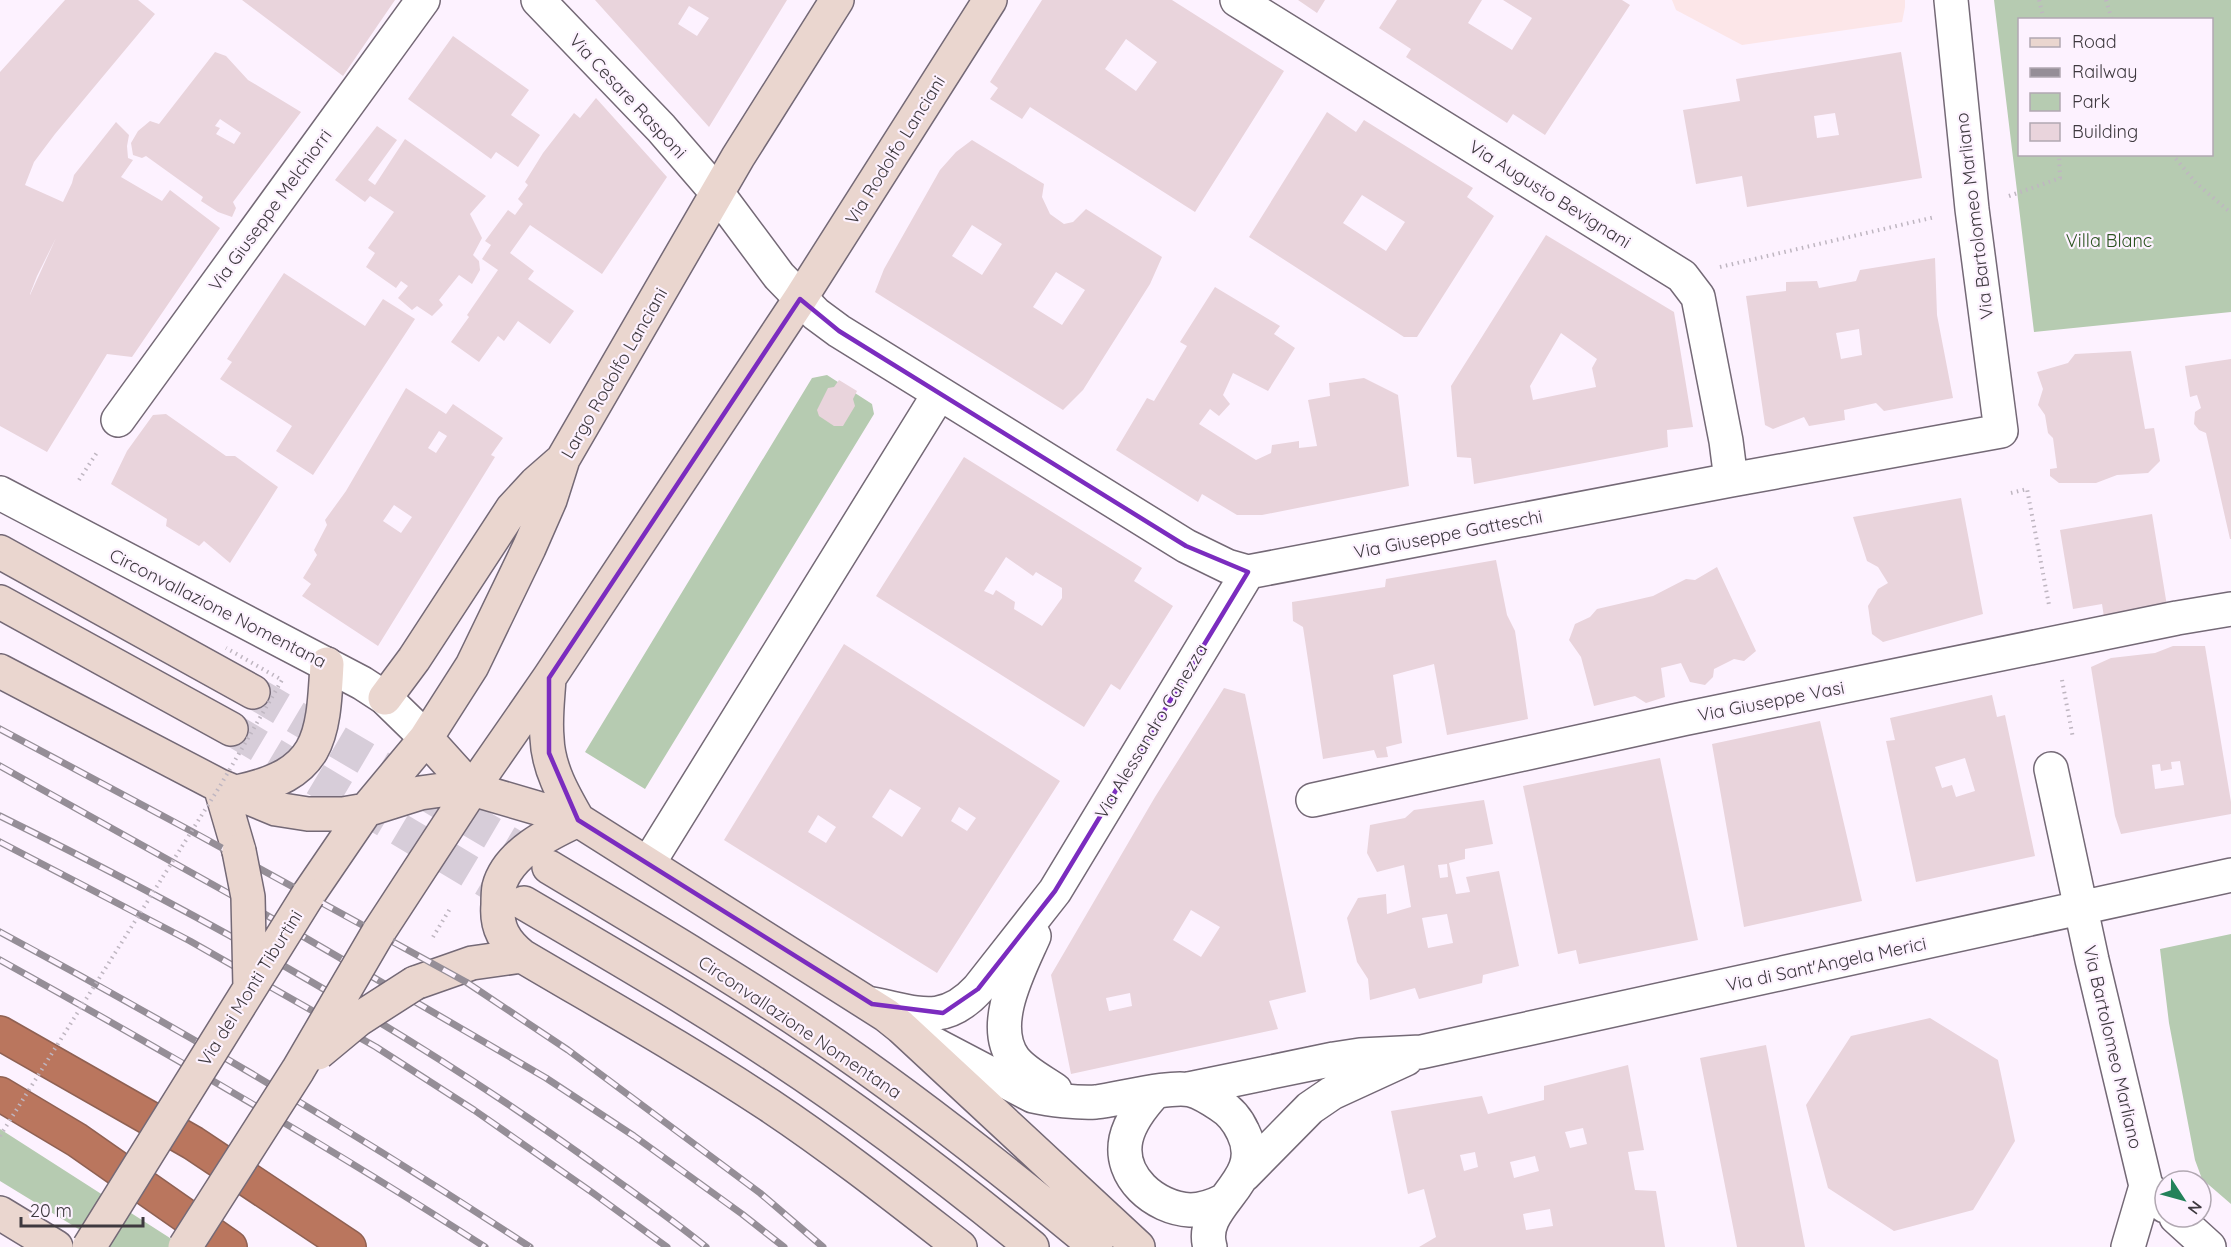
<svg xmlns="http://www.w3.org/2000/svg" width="2231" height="1247" font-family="Quicksand,sans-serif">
<rect width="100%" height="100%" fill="#fdf2ff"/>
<path fill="#fce6e8" d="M1672,0H1905V7L1902,22L1742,45L1676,10Z"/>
<path fill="#b6cbb1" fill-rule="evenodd" d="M1994,0H2231V312L2034,332ZM2020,20H2212V154H2020Z
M827,375L872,404L874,414L645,789L585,752L812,378Z
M2231,934V1204L2202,1179L2195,1160L2169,1023L2160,949Z
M0,1129L184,1247H108L0,1181Z"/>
<path fill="#e9d4dc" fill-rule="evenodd" d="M65,0H138L155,14L55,134L34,162L25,185L63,202L72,183L74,175L116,122L129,135L127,146L128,158L133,160L121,177L162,201L170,190L220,228L132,357L107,354L47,452L0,426V72ZM56,238L30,295V294L37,276Z
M242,0H395L343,76Z
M595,0H787L709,127ZM689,6L709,18L697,36L678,24Z
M1042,0H1172L1284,71L1195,212L1030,107L1022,119L990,99L998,88L990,82ZM1126,39L1157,62L1136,91L1105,69Z
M1298,0H1325L1317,13Z
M1397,0H1482L1468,23L1512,50L1532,18L1503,0H1622L1630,5L1545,135L1513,114L1507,123L1406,57L1411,49L1379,28Z
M453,36L529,90L511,115L540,135L518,167L496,152L491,159L408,99Z
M215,52L226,56L248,80L301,112L233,202L236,208L232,217L218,212L201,201L203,197L146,156L142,158L133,155L131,143L138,131L150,121L159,124ZM220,119L241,133L234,144L216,134L220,128L215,126Z
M1901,52L1922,178L1747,207L1742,176L1696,184L1683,110L1740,101L1736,79ZM1835,113L1839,135L1817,138L1814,116Z
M596,98L667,177L602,274L530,225L510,253L534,271L528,279L574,311L550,344L518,321L504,341L498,336L479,362L451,342L469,317L467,315L498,270L482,259L491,245L485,241L508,210L515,215L523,204L518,199L528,185L525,182L543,153L574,113L580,118Z
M1327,112L1356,132L1364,120L1473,188L1467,197L1494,216L1417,337H1404L1249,237ZM1362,195L1405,222L1386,251L1343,223Z
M377,126L397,140L368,180L375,185L405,139L486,196L470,214L482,238L473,255L479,261L480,270L472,284L459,275L439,300L443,305L432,316L417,306L412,310L398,298L408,286L401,281L396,288L366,267L375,253L368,248L394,212L370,196L365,202L335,180Z
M972,140L1044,184L1042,197L1050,214L1064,224L1073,222L1086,209L1162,257L1150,284L1083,390L1063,410L875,292L884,269L940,170L956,152ZM972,225L1002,244L982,275L952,256ZM1056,272L1085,290L1062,325L1033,307Z
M1546,235L1674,312L1693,427L1667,430L1668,447L1474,484L1471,458L1457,457L1451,386ZM1561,333L1597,359L1592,368L1596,387L1533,400L1530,386Z
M1935,258L1937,315L1953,398L1884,411L1876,403L1844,410L1845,420L1809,426L1804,417L1773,429L1765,425L1746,296L1786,291V282L1817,281L1819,288L1856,281L1860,270ZM1859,329L1862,355L1841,359L1836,333Z
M284,273L365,326L383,299L415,319L313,475L276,451L292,426L220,379L232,362L227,359Z
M1215,287L1280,326L1274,334L1295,348L1268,391L1233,373L1223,395L1230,404L1219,416L1210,409L1199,424L1256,460L1271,453L1272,445L1299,441V448L1317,446L1308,400L1330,396L1329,383L1364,378L1398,395L1409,486L1262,515H1237L1202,494L1198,502L1116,450L1147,398L1154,401L1187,346L1180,342Z
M2131,351L2145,429L2154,428L2160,461L2148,473L2117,475L2096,483H2059L2050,476V469L2057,468L2053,438L2048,433L2045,415L2038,405L2043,389L2037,372L2068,363L2075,354Z
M2231,359V539H2230L2206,433L2199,430L2194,424L2195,412L2201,408L2197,395L2190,397L2185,366Z
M839,380L857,391L853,399L855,406L843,426H834L819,416L817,410L828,388L834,387Z
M406,388L446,414L453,404L503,438L491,455L495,457L378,646L302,596L311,584L303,578L317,555L314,550L327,525L325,520L346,491ZM439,431L447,436L436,453L428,448ZM394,505L412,517L401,533L383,521Z
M166,414L226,456H235L278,487L230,563L204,541L199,546L166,526L167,519L111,484L127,451L153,415Z
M964,457L1142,568L1134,581L1173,606L1120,690L1111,684L1084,727L876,596ZM1006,557L1033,576L1036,572L1062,588V598L1042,626L1014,609L1015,602L996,590L993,595L984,591Z
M1961,498L1983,614L1883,642L1872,634L1868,606L1878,589L1888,583L1878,567L1867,561L1853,517Z
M2152,514L2167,606L2104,617L2102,604L2073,609L2060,530Z
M1496,560L1507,615L1515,631L1528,719L1447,735L1434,664L1393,675L1402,743L1386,747L1388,757L1377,758L1374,750L1323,759L1303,627L1293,621L1292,602L1385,587L1386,579Z
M1717,567L1756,651L1744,661L1734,659L1714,669L1713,677L1705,685L1690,682L1681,663L1661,668L1665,697L1646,703L1635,696L1594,706L1581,657L1569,640L1575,624L1590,617L1597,609L1653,596L1686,579L1695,580Z
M844,644L1060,781L937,973L724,840ZM890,789L921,808L902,837L872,817ZM959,807L976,818L967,831L951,821ZM818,815L836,827L826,843L808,832Z
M2173,646H2205L2231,802V814L2121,834L2115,816L2091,667L2111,658L2155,653ZM2180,761L2184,785L2155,789L2152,765L2160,764L2161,771L2172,769L2171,762Z
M1224,688L1245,694L1306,992L1269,1001L1278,1029L1071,1074L1051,975L1155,797ZM1191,910L1220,927L1201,957L1173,940ZM1130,993L1132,1006L1109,1011L1106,998Z
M1992,695L1997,717L2005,715L2035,856L1916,882L1886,741L1895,740L1890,718ZM1965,758L1975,791L1956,797L1952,785L1942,788L1935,767Z
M1820,721L1862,901L1744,927L1712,744Z
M1660,758L1698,940L1579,964L1576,950L1558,954L1523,786Z
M1484,800L1493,844L1465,849V859L1449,863L1456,894L1470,892L1466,877L1499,871L1519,966L1483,975L1482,983L1419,999L1415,988L1370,1000L1368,979L1357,962L1347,918L1358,898L1386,894L1387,914L1411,907L1404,865L1377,872L1367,853L1370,825L1405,818L1414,810ZM1447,864L1448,877L1440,878L1438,865ZM1447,914L1453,943L1428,948L1422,918Z
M1930,1018L1998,1060L2015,1141L1973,1210L1894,1231L1828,1188L1806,1105L1851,1036Z
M1766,1045L1805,1247H1737L1700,1058Z
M1628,1065L1644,1150L1628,1152L1635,1190L1656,1191L1665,1247H1419L1436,1237L1424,1189L1408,1194L1391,1111L1482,1096L1488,1114L1544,1100V1086ZM1583,1128L1587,1144L1570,1148L1565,1132ZM1475,1152L1478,1167L1464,1171L1460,1155ZM1535,1156L1539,1171L1514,1178L1510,1162ZM1550,1209L1553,1226L1526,1230L1523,1214Z"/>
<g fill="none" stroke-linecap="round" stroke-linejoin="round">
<path stroke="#d7cdd9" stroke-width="33" stroke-dasharray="33 16" stroke-linecap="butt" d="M253,692L548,866
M231,729L523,903"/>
<g stroke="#746976" stroke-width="36">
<path id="street" d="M538,0L661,128L718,194L779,276L816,314L839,331L1186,546L1227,566L1248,572L1731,480L2001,431L1972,209L1951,0
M1237,0L1682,276L1698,297L1726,441L1731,480
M118,420L423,0
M0,493L362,683L385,698L426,738
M2051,769L2092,960L2146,1186L2165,1206
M1313,800L1683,719L2177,618L2231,609
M648,864L939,394
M1034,936C1019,970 989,1025 1014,1059C1024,1072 1042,1081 1055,1090
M872,1004C916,1012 943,1027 978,989L1055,891L1248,572
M915,1034L1033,1096C1050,1100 1078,1103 1096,1102C1120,1099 1171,1085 1191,1090C1202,1093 1211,1099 1220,1105C1230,1111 1238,1121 1243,1132C1268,1182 1197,1204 1210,1247
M1189,1089L1334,1059L1360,1055L1421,1052L2231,875
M1155,1092C1142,1106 1130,1121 1126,1139C1118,1177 1155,1208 1190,1210C1203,1210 1215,1205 1225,1200
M1244,1175L1310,1108L1332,1093L1406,1059
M2176,1217L2209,1247
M2128,1247L2146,1186"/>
</g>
<g stroke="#746976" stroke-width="36">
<path id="secondary" d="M0,552L253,692
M0,602L231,729
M0,671L220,786L276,809L308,814H343L366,810L420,793L456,788L472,789L578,820L886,1015L901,1027L1138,1247
M549,678C548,697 545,718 547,738C548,768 563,794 578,820
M385,698L414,659L512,509L536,483L560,462
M426,738L472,789
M220,786L239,851
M237,792C320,774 323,741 327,664
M578,820C550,833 508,853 499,887C498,892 498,899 498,905C496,928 505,942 522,956C605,1005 689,1052 769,1105C835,1149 897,1198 960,1247
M549,867C639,921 729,974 815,1032C913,1098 1006,1172 1096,1247
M308,895L366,810L426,738L472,666L529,548L550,500L563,459L738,157L837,0
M524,903C609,953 694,1002 777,1057C865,1115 950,1180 1032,1247
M378,933L472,789L549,678L800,299L990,0
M415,983L472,963L522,956
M0,1213L56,1247"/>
</g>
<g stroke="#8f6153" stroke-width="36">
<path id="highway" d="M0,1033L193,1143L349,1247
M0,1094L77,1140L230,1247"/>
</g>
<path stroke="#bfb6c1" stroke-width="4" stroke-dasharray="1.5 4.5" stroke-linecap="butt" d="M2039,0L2044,20
M2106,0L2112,20
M2172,154L2196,183L2231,213
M2009,196L2060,178L2059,154
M1720,267L1935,217
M79,480L98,451
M2011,493L2027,489L2049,605
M2062,680L2073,738
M433,937L451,907"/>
<use href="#street" stroke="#fff" stroke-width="33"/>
<use href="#secondary" stroke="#ead6cf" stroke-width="33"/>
<use href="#highway" stroke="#ba765e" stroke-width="33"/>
<g stroke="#958e97" stroke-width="7">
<path id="rail" d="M0,729L191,831L466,982L568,1050L760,1193L823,1247
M0,766L244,902L546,1078L634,1136L742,1214L784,1247
M0,816C211,920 417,1035 608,1174C641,1198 674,1221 706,1247
M0,842L190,941L376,1047L474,1110L593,1193L667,1247
M0,932C181,1029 358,1134 530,1247
M0,960C164,1051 327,1145 485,1247"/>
</g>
<use href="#rail" stroke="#fdf2ff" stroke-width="4.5" stroke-dasharray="14" stroke-linecap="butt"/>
<g stroke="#746976" stroke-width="36" stroke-linecap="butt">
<path id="secondary-bridge" d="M239,851L248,897L250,988
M318,1053L359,1019L415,983
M89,1247L308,895
M185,1247L298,1070L378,933"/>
</g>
<path stroke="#bfb6c1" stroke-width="4" stroke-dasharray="1.5 4.5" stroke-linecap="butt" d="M0,1136L220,786L282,680L226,648"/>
<use href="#secondary-bridge" stroke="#ead6cf" stroke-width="33"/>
</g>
<path fill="none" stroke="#7b2cbf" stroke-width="4.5" stroke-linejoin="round" d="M800,299L839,331L1186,546L1248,572L1055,891L978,989L943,1013L872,1004L578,820L549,753V678Z"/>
<g text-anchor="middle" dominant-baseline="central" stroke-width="4.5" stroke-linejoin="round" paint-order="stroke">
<g font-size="18" fill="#3e393f" stroke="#fdf2ff">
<text transform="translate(628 96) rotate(47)">Via Cesare Rasponi</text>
<text transform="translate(895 150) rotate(-58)">Via Rodolfo Lanciani</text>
<text transform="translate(1550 194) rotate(32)">Via Augusto Bevignani</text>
<text transform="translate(270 210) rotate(-54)">Via Giuseppe Melchiorri</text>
<text transform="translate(1974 216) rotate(-97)">Via Bartolomeo Marliano</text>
<text transform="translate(614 373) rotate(-60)">Largo Rodolfo Lanciani</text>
<text transform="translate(1448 534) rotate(-11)">Via Giuseppe Gatteschi</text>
<text transform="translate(218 608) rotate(27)">Circonvallazione Nomentana</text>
<text transform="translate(1771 701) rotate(-11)">Via Giuseppe Vasi</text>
<text transform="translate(1151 731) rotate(-59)">Via Alessandro Canezza</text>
<text transform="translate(1826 964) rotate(-12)">Via di Sant'Angela Merici</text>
<text transform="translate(250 988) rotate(-58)">Via dei Monti Tiburtini</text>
<text transform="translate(800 1027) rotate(34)">Circonvallazione Nomentana</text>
<text transform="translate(2113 1047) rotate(77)">Via Bartolomeo Marliano</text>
</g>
<g font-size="18" fill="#2a531f" stroke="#fdf2ff">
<text x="2109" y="240">Villa Blanc</text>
</g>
</g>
<rect x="2018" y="18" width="195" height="138" fill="#fdf2ff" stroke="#b1a8b2" stroke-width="1.5"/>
<rect x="2030" y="38" width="30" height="9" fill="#ead6cf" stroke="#b1a8b2" stroke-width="1.5"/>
<text x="2072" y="48" font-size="18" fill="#3e393f">Road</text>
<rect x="2030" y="68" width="30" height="9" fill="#958e97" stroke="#b1a8b2" stroke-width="1.5"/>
<text x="2072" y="78" font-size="18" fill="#3e393f">Railway</text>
<rect x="2030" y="93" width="30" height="18" fill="#b6cbb1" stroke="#b1a8b2" stroke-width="1.5"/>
<text x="2072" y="108" font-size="18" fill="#3e393f">Park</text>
<rect x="2030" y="123" width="30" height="18" fill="#e9d4dc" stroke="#b1a8b2" stroke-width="1.5"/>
<text x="2072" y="138" font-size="18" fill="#3e393f">Building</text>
<g transform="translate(2183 1199) rotate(126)"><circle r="28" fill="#fdf2ff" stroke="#b1a8b2" stroke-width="1.5"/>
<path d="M0-4.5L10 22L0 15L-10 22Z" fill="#23825a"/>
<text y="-9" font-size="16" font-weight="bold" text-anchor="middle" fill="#3e393f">N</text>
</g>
<path d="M21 1217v9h122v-9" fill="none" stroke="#3e393f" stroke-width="3"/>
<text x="30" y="1217" font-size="18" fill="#3e393f" stroke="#fdf2ff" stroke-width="4.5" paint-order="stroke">20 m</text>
</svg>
